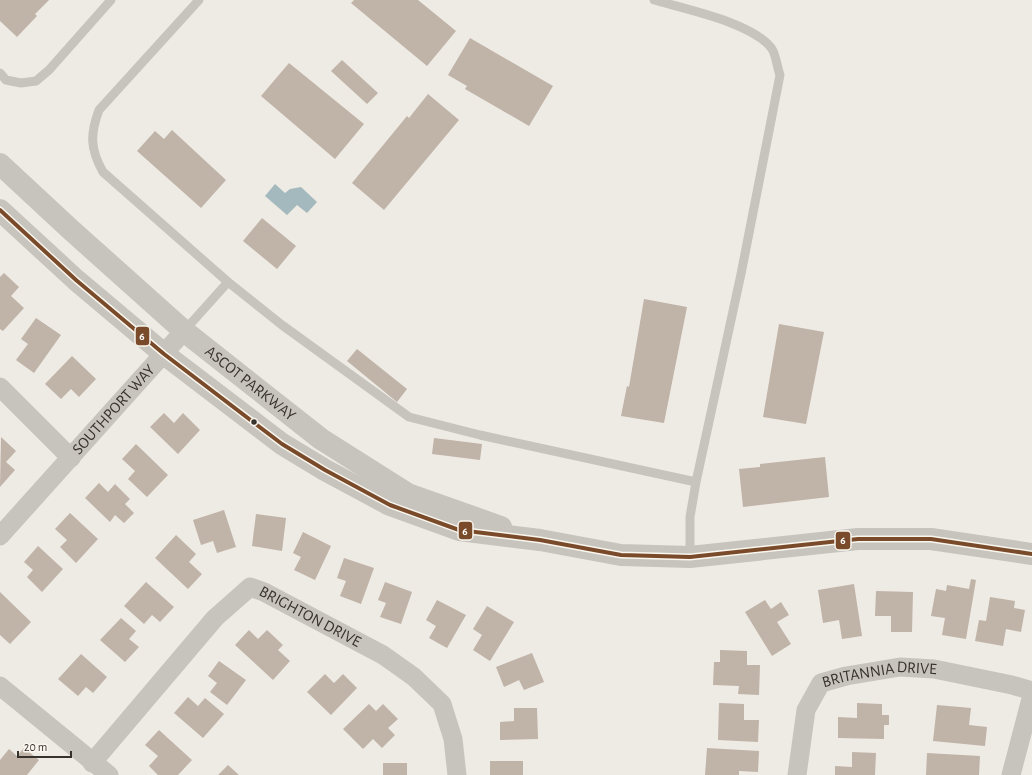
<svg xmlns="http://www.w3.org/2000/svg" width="1032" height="775" font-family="'Alegreya Sans',sans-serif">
<rect width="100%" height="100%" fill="#eeebe4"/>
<path fill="#a3b9bd" d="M275,184L285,193L290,189L301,187L317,202L307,213L297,205L287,215L265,196Z"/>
<path fill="#c0b3a8" d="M0,0H49L35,14L37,16L17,37L0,21Z
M354,0H418L456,31L427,66L351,3Z
M470,38L553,86L529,126L465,89L467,86L448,75Z
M342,60L378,93L367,104L331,71Z
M289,63L364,124L335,159L261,96Z
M428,94L459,120L384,210L352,183L407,116L409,118Z
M172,130L226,180L201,208L137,151L155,131L164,139Z
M262,218L296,246L277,269L243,241Z
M4,273L19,287L11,296L24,308L3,331L0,329V277Z
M644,299L687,307L664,423L621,416L627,386L629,387Z
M36,318L61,335L34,373L16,360L28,344L21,339Z
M779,324L824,332L806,424L763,417Z
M357,349L407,389L397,402L347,361Z
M72,356L96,379L79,397L71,389L61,399L45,384Z
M164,413L174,423L183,413L200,430L178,454L150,427Z
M1,437L16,451L6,462L15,470L0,487Z
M434,438L482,444L480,460L432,454Z
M136,444L168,475L147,497L128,479L135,471L122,459Z
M825,457L829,497L743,507L739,469L760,467V464Z
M99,483L108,492L115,484L130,499L125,504L134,513L124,523L115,515L110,522L85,498Z
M224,510L236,547L217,553L213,541L201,545L193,520Z
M70,513L98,539L76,563L60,547L67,540L55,529Z
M256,514L286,518L282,551L252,546Z
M303,532L331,546L315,580L294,570L301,557L293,553Z
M176,535L196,554L189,562L202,574L188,589L155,558Z
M38,546L63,569L42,592L27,577L33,570L24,562Z
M344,558L374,568L361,604L340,596L346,581L337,578Z
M971,579L976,580L966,639L942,635L945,618L931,616L936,589L946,591L947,585L969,589Z
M146,582L174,607L160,622L152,615L144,624L124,606Z
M385,582L412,592L401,624L380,617L386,603L378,600Z
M854,584L862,636L842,639L839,620L823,623L818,590Z
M876,591L913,592L912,632H891V616H875Z
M0,592L31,622L10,644L0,635Z
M990,597L1015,601L1014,608L1025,610L1021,632L1006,629L1003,646L975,641L979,620L986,621Z
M437,600L466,615L447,648L429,638L436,626L426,620Z
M765,600L771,609L781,602L789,615L777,622L791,644L772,656L745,612Z
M487,606L514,622L490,661L473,650L482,635L473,629Z
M121,618L136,631L129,639L139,647L125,662L100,640Z
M249,630L258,639L267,630L283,645L278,650L290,661L273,680L235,645Z
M720,650L747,651V665H760L759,695L738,694L739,686L713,685L714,662H720Z
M532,653L544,682L524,690L519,680L504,687L496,667Z
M81,654L107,677L93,693L86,687L78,696L58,679Z
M219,661L246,680L227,705L210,692L217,683L208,676Z
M325,674L334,683L343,674L357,688L331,715L307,692Z
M188,697L198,706L205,698L224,714L203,738L174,713Z
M719,703L744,704V720H759L758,742L718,740Z
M857,703L882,704V715H889V725H884V739L838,738V717L857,718Z
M369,704L376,711L383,704L398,719L388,728L395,735L382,748L373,739L363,749L343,729Z
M937,705L971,708L969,725L987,727L985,746L933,741Z
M514,708H537L538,739L500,740V722L514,721Z
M159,730L192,760L178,775H158L149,766L158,756L145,745Z
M24,748L39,760L27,775H0V760L9,749L17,756Z
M707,748L759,751L758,772L739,771V775H705Z
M852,752L876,753L875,775H835V766L852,767Z
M927,753L980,756L979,775H926Z
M490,761H523V775H490Z
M383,763H407V775H383Z
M228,765L239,775H218Z"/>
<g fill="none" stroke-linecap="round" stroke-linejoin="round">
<path stroke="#c7c4be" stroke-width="9" d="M199,0L99,110C90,134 90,149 103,172L228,282L282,325L409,417L480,435L696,482
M654,0C685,9 754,23 772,49C776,55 777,67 780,75L741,274L696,482L690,517V557
M0,73L6,80L21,83L36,81L49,70L111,0
M184,331L228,282"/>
<g stroke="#c7c4be" stroke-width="19">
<path d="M0,387L71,458"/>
<path id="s1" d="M0,536L184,331"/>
<path d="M0,686L109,775"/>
<path id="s2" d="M92,763L215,618L250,587L264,592L383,655L414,677L442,704L453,739L457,775"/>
<path id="s3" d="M797,775L806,710L821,683L846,676L900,667L934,669L1012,685L1032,691"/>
<path d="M1011,775L1032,695"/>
</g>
<g stroke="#c7c4be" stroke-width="22">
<path id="s4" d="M0,164L70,229L184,331L321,439L408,494L501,527"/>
<path d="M0,210L76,280L164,354L282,444L325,470L390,505L459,530L540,540L621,555L690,557L858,539H931L1032,554"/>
</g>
<g stroke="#f9f6ee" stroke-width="7">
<path id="bus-1" d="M0,210L76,280L164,354L282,444L325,470L390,505L459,530L540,540L621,555L690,557L858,539H931L1032,554"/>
</g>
<use href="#bus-1" stroke="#7a4b2a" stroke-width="4"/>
</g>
<circle fill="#38322c" stroke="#f9f6ee" stroke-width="1.5" cx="254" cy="422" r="3.5"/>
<g text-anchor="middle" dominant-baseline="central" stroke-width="3" stroke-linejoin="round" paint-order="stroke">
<g font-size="16" fill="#38322c" stroke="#f9f6ee">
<text stroke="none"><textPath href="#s4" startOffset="333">ASCOT PARKWAY</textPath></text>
<text stroke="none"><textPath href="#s1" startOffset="170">SOUTHPORT WAY</textPath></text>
<text stroke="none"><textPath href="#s2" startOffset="304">BRIGHTON DRIVE</textPath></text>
<text stroke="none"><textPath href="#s3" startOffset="156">BRITANNIA DRIVE</textPath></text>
</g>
</g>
<g stroke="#f9f6ee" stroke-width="1.5">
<rect x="135" y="326" width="15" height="20" rx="4" fill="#7a4b2a"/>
<rect x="458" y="521" width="15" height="19" rx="4" fill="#7a4b2a"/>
<rect x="835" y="531" width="16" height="19" rx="4" fill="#7a4b2a"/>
</g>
<g font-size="11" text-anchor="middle" font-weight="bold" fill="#fff">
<text x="142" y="340">6</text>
<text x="465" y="535">6</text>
<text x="843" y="544">6</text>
</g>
<path d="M18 751v6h53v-6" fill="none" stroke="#38322c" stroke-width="2"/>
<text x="24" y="751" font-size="12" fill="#38322c" stroke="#f9f6ee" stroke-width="3" paint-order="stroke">20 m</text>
</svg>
